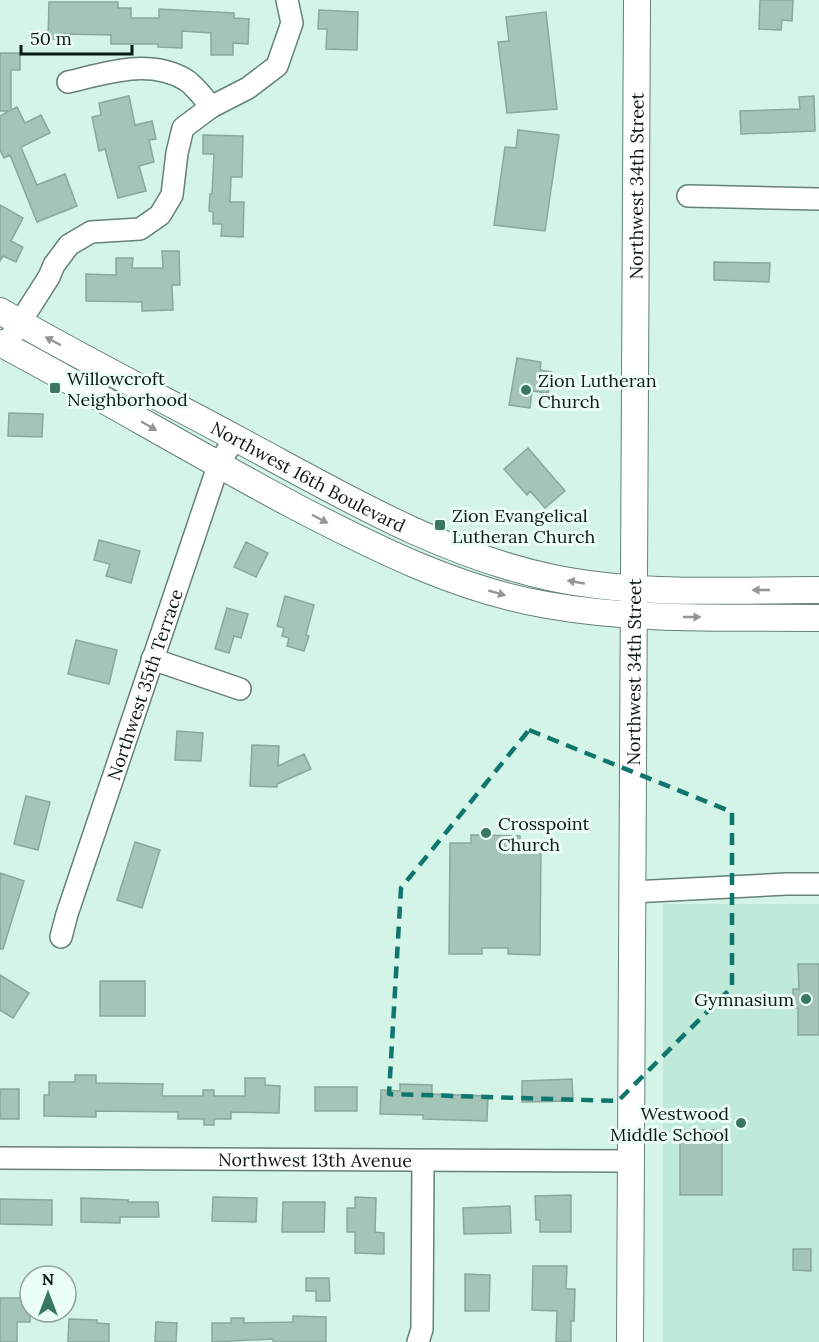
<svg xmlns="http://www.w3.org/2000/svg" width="819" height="1342" font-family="Lora,serif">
<rect width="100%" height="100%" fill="#d3f4e6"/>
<path fill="#bfe9d8" d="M663,904H819V1342H663Z"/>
<path fill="#a3c4b6" stroke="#89a89b" stroke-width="1.5" d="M760,0H793L792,21L782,20L781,30L759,29Z
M49,2H118V8H131V18H159V9L234,13V18L249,19L248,44L233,43V55H211V33L182,31V48L158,47V44H111V35L65,34V39H48Z
M319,10L358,12L357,50L326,49L327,29H318Z
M546,12L557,109L507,113L498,42L509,41L506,17Z
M0,53H20V70H11V110L17,107L25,123L41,115L50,133L21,147L37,185L65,174L77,206L37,222L10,155L4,158L0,150V116L9,111H0Z
M129,96L135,125L152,121L156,139L149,140L154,162L139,166L146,191L118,198L105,149L99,151L92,117L101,115L99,103Z
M814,96L815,131L741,134L740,111L800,109L799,97Z
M518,130L559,135L545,231L494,225L505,147L516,148Z
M203,135L243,136L242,177H231L230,202H244L243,237L221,236L222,224H213V212L209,211L210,194H212L214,154H203Z
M0,205L23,218L11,241L23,247L16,262L3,256L0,261Z
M162,251H179L180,285H172L173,310L142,311V302L86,301V274L116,275V258H133L132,268H163Z
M714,262L770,263L769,282L714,280Z
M517,358L541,362L540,370L552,372L548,393L532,391L530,408L509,405Z
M9,413L43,414L42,437L8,436Z
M528,448L565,491L545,508L530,491L527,495L504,469Z
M99,540L140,551L131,583L106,576L110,564L94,560Z
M246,542L268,553L256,577L234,567Z
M285,596L314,605L306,635L309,636L304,651L287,646L289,638L282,636L284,628L277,626Z
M227,608L248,614L241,638L234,636L229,653L215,649Z
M76,640L117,650L109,684L68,674Z
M177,731L203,733L201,761L175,760Z
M252,745L279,746L278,766L304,754L311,769L277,784V787L250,786Z
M26,796L50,802L38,850L14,844Z
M471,835L520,836V844H541L540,955L508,954V948H482V954H449L450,843H471Z
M135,842L160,850L142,908L117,900Z
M0,873L24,881L3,949H0Z
M798,964H819V1035H798V1008H793V989H799Z
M0,975L29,993L13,1018L0,1010Z
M100,981H145V1016H100Z
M75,1075H96V1083L163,1084L162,1096H203V1090H214V1096H245V1078H265V1085L280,1086L279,1113L231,1112V1119H214V1125H204V1119H178V1112L96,1111V1117L44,1116V1095H49V1082H75Z
M572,1079L573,1101L522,1102V1081Z
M400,1084L432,1085V1094L488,1096L487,1121L423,1119V1115L380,1114L381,1090L400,1091Z
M315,1087H357V1111H315Z
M0,1089H19V1119H0Z
M680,1130H722V1195H680Z
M571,1195V1232H540V1220H536L535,1196Z
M213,1197L257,1198L256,1222L212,1221Z
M355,1197L376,1198L375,1232L384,1233V1254L355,1253V1232H347V1208H355Z
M81,1198L128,1200V1202H158L159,1217H120V1223L81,1222Z
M0,1199L52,1200V1225L0,1224Z
M283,1202H325L324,1232H282Z
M510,1206L511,1233L464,1234L463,1208Z
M793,1249H811V1271L793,1270Z
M533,1266H567L566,1289H575L574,1321H571V1342H556L557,1311L532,1310Z
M465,1274L490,1275L489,1311H465Z
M306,1278H329L330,1301H316V1291H306Z
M0,1298H30V1322H17V1342H0Z
M293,1316L326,1317V1342H273V1339L212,1342V1323H231V1318H244V1323L293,1322Z
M69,1319L97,1320V1323L109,1324V1342H68Z
M156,1322L177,1323L176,1342H155Z"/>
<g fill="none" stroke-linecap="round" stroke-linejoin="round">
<g stroke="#648276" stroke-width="24">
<g id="minor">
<path d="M68,82C107,73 149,58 186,80C195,86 204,98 211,107"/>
<path d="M688,196L819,199"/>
<path d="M12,335L49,277L54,265L69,245L91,232L140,229L160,215L172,195L177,153L183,128L211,107L248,88L277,66L292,23L287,0"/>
<path d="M152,659L240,689"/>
<path d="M632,892L786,884H819"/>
<path id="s1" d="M61,937L67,914L214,478L218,466L235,437"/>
<path id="s2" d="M0,1158L630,1161"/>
<path d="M418,1342L422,1329L423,1161"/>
</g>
</g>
<g stroke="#648276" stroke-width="28">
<g id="major">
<path id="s3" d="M0,311C78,357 160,397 239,440C340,494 439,554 553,578C640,596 730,590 819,590"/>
<path d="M0,343C100,396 198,455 298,508C377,549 459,590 547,605C637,621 728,617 819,618"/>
<path id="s4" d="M630,1342L637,0"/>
</g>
</g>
<use href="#minor" stroke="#fff" stroke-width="21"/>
<use href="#major" stroke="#fff" stroke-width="26"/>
</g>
<defs><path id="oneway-solid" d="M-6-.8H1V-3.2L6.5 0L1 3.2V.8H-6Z" transform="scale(1.5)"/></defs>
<g fill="#929795">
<use href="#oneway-solid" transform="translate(53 341) rotate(-152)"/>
<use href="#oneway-solid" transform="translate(149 426) rotate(30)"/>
<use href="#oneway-solid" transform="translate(320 519) rotate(28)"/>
<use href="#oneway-solid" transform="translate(576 582) rotate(-170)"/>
<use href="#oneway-solid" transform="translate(761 590) rotate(180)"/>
<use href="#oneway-solid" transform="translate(497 593) rotate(16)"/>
<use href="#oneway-solid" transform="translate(692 617)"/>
</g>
<path fill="none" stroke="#0f766e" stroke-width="4.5" stroke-dasharray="12 8" stroke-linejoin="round" d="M529,730L732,812V987L618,1101L389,1094L401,888Z"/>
<g fill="#3a7661" stroke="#eafef6" stroke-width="2">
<rect x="49" y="382" width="12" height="12" rx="3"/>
<circle cx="526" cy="390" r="6"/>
<rect x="434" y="519" width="12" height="12" rx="3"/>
<circle cx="486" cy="833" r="6"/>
<circle cx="806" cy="999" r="6"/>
<circle cx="741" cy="1123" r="6"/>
</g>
<g text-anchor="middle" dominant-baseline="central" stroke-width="6" stroke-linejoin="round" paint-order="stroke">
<g font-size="18" fill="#0c1814" stroke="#eafef6">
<text stroke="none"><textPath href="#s4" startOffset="1156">Northwest 34th Street</textPath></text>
<text stroke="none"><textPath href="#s3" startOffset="350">Northwest 16th Boulevard</textPath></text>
<text stroke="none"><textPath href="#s4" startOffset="670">Northwest 34th Street</textPath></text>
<text stroke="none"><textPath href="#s1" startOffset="266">Northwest 35th Terrace</textPath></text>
<text stroke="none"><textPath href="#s2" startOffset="315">Northwest 13th Avenue</textPath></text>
</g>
<g font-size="18" fill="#0c1814" stroke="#eafef6" text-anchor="start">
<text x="67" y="378">Willowcroft<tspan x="67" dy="21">Neighborhood</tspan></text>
<text x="538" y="380">Zion Lutheran<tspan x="538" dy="21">Church</tspan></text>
<text x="452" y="515">Zion Evangelical<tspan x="452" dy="21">Lutheran Church</tspan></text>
<text x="498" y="823">Crosspoint<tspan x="498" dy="21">Church</tspan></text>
<text x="794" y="999" text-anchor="end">Gymnasium</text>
<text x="729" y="1113" text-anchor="end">Westwood<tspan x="729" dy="21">Middle School</tspan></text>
</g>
</g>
<g transform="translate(48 1294)"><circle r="28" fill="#eafef6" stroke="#91a29c" stroke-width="1.5"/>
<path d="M0-4.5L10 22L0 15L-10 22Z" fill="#3a7661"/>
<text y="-9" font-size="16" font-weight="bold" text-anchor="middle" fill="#0c1814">N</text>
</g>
<path d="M21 45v9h111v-9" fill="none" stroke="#0c1814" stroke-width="3"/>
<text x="30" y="45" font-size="18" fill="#0c1814" stroke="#eafef6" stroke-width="4.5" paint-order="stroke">50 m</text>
</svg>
